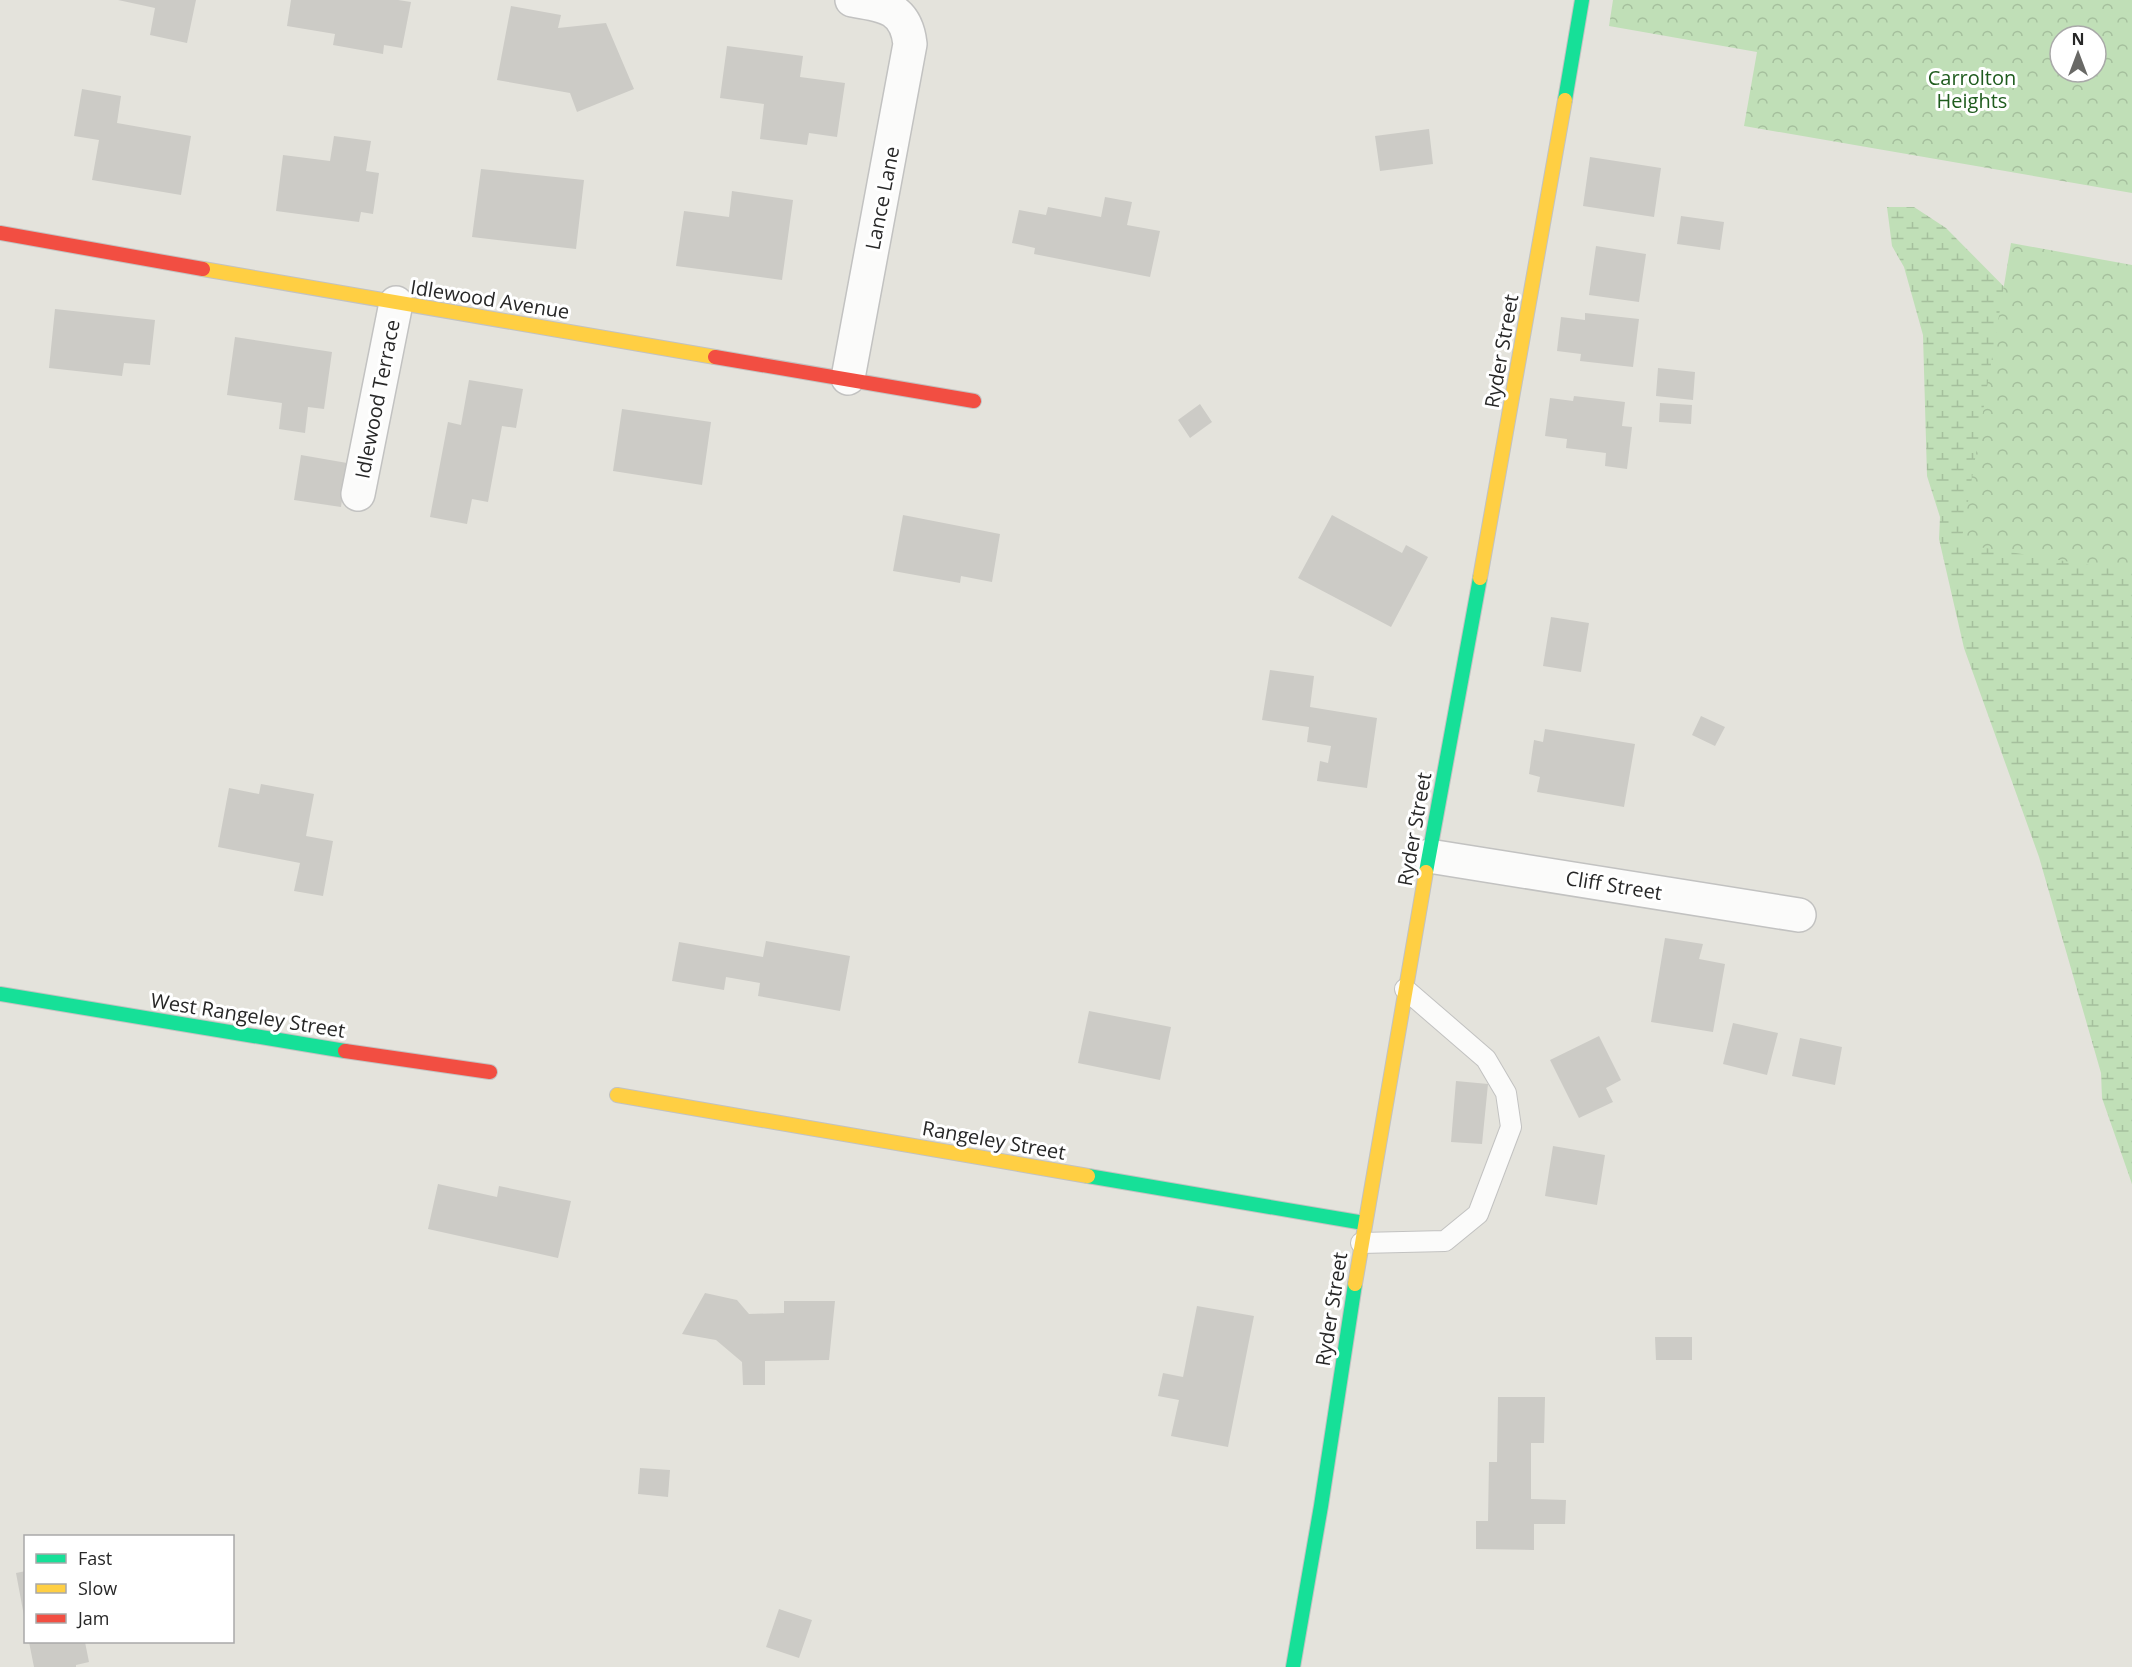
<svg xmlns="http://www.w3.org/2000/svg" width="2132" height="1667" font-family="'Open Sans',sans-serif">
<defs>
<pattern id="wetland-marsh" width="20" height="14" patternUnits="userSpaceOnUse" patternTransform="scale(1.5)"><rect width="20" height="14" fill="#c0dfb7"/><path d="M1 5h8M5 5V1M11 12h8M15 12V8" fill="none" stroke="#a5bf9d"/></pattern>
<pattern id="park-crowns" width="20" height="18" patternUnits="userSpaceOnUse" patternTransform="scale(1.5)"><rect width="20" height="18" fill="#c0dfb7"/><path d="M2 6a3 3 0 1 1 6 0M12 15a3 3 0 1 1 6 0" fill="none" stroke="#a5bf9d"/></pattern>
</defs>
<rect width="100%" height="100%" fill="#e4e3dc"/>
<path fill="url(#wetland-marsh)" d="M1887,207H1914L1946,228L2039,322L2132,300V1184L2102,1098L2101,1073L2039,857L1964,648L1939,539L1940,517L1927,476L1923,335L1904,267L1892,246Z"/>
<path fill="url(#park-crowns)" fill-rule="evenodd" d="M1613,0H2132V193L1744,126L1757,52L1609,26ZM2060,36H2096V72H2060Z
M2011,243L2132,265V572L1961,544Z"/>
<path fill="#cccbc6" d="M118,0H196L187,43L150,35L155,8Z
M291,0H398L411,2L402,48L384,45L383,54L333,45L335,34L287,26Z
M511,6L561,15L558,28L606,23L634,89L577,112L570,93L497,80Z
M727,46L803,56L800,77L845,83L837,137L809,133L807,145L760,139L764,104L720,98Z
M82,89L121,96L117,123L191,136L181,195L92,180L99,140L74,136Z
M1429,129L1433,164L1380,171L1375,136Z
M334,136L371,141L366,171L379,173L373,214L361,212L359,222L276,211L283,155L330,161Z
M1590,157L1661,168L1654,217L1583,206Z
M481,169L584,180L576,249L472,237Z
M732,191L793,200L782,280L676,266L684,211L729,217Z
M1105,197L1132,202L1127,225L1160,231L1150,277L1034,254L1035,248L1012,243L1019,210L1046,215L1048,207L1101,217Z
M1681,216L1724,222L1720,250L1677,244Z
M1596,246L1646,254L1639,302L1589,295Z
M55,309L155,320L150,365L124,363L122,376L49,368Z
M1585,313L1639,319L1633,367L1580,361L1581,354L1557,351L1561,317L1585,320Z
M235,337L332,352L324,409L308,407L305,433L279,429L282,403L227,395Z
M1658,368L1695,372L1693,400L1656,396Z
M469,380L523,389L516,428L502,426L488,502L472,499L467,524L430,517L448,422L461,425Z
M1574,396L1625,402L1622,426L1632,427L1627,469L1605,466L1606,453L1566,448L1567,439L1545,436L1550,398L1573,401Z
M1660,403L1692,405L1691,424L1659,422Z
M1200,404L1212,422L1190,438L1178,420Z
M622,409L711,422L702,485L613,471Z
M301,455L347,463L341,507L294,500Z
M903,515L1000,534L992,582L961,576L960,583L893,571Z
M1332,515L1402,553L1406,545L1428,557L1391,627L1298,578Z
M1551,617L1589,623L1581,672L1543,666Z
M1270,670L1314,676L1310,707L1377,718L1367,788L1317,781L1320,761L1328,763L1331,746L1307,742L1309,727L1262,720Z
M1701,716L1725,727L1715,746L1692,735Z
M1545,729L1635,744L1624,807L1537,792L1540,777L1529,774L1534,740L1543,742Z
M261,784L314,794L306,836L333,841L323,896L294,891L300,863L218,847L229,788L259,794Z
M1665,938L1703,944L1699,959L1725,964L1713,1032L1651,1022Z
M766,941L850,956L840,1011L758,996L760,983L726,977L724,990L672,981L679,942L763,957Z
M1089,1011L1171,1027L1160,1080L1078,1063Z
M1733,1023L1778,1033L1767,1075L1723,1064Z
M1599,1036L1621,1080L1606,1088L1613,1102L1579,1118L1550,1060Z
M1800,1038L1842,1047L1835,1085L1792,1076Z
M1456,1081L1488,1084L1482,1144L1451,1142Z
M1553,1146L1605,1155L1597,1205L1545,1196Z
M438,1184L497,1197L499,1186L571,1201L558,1258L428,1229Z
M705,1293L737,1300L749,1314L784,1313V1301H835L829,1360L765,1361V1385H743L742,1362L716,1340L682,1334Z
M1197,1306L1254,1316L1228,1447L1171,1436L1179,1400L1158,1396L1163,1373L1183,1377Z
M1655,1337H1692V1360H1656Z
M1498,1397H1545L1544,1443H1531V1499L1566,1500L1565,1524H1534V1550L1476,1549V1521H1488L1489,1462H1497Z
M640,1468L670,1470L668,1497L638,1494Z
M26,1571V1616H24L16,1573Z
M779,1609L812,1620L799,1658L766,1647Z
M29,1642H85L89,1662L76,1665V1667H34Z"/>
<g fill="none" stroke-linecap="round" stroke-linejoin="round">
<g stroke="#c2c2c1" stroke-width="22">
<path id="lane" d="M1361,1243L1445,1241L1478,1214L1511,1127L1506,1093L1486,1059L1405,989"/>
</g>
<g stroke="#c2c2c1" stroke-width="36">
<path id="street" d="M848,378L910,44C906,7 883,5 852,0
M358,494L396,303
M1429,856L1799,915"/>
</g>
<g stroke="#c2c2c1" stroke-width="16">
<path id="fast" d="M1565,100L1582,0
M1426,872L1480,578
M0,994L345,1051
M1088,1176L1364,1223
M1293,1667L1321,1506L1355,1284"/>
</g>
<g stroke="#c2c2c1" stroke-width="16">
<path id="slow" d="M203,269L715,357
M1480,578L1565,100
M617,1095L1088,1176
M1355,1284L1426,872"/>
</g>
<g stroke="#c2c2c1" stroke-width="16">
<path id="jam" d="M0,233L203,269
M715,357L974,401
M345,1051L490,1072"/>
</g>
<use href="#lane" stroke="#fbfbfa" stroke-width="20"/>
<use href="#street" stroke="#fbfbfa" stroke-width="33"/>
<use href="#fast" stroke="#16e098" stroke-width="14"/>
<use href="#slow" stroke="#ffcf43" stroke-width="14"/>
<use href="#jam" stroke="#f24e42" stroke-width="14"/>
</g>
<g text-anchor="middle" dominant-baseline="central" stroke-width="6" stroke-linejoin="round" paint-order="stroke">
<g font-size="20" fill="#1f5c1e" stroke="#fff">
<text x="1972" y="77">Carrolton<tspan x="1972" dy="23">Heights</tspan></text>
</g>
<g font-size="20" fill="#272727" stroke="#fff">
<text transform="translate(882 198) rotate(-79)">Lance Lane</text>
<text transform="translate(490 299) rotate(9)">Idlewood Avenue</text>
<text transform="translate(1501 351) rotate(-80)">Ryder Street</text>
<text transform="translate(377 399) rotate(-79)">Idlewood Terrace</text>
<text transform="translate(1414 829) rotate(-80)">Ryder Street</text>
<text transform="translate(1614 885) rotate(9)">Cliff Street</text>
<text transform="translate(248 1015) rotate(9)">West Rangeley Street</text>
<text transform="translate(994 1140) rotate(10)">Rangeley Street</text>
<text transform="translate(1331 1309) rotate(-81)">Ryder Street</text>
</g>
</g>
<rect x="24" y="1535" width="210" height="108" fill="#ffffff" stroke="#a9a9a9" stroke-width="1.5"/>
<rect x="36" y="1554" width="30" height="9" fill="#16e098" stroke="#a9a9a9" stroke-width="1.5"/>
<text x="78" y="1565" font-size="18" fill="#272727">Fast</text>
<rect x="36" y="1584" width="30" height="9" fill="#ffcf43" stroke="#a9a9a9" stroke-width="1.5"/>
<text x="78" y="1595" font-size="18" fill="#272727">Slow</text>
<rect x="36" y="1614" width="30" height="9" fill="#f24e42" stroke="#a9a9a9" stroke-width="1.5"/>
<text x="78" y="1625" font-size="18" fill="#272727">Jam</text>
<g transform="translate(2078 54)"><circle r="28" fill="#ffffff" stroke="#a9a9a9" stroke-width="1.5"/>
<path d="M0-4.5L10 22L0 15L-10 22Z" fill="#696966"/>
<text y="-9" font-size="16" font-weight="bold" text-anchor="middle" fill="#272727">N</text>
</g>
</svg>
